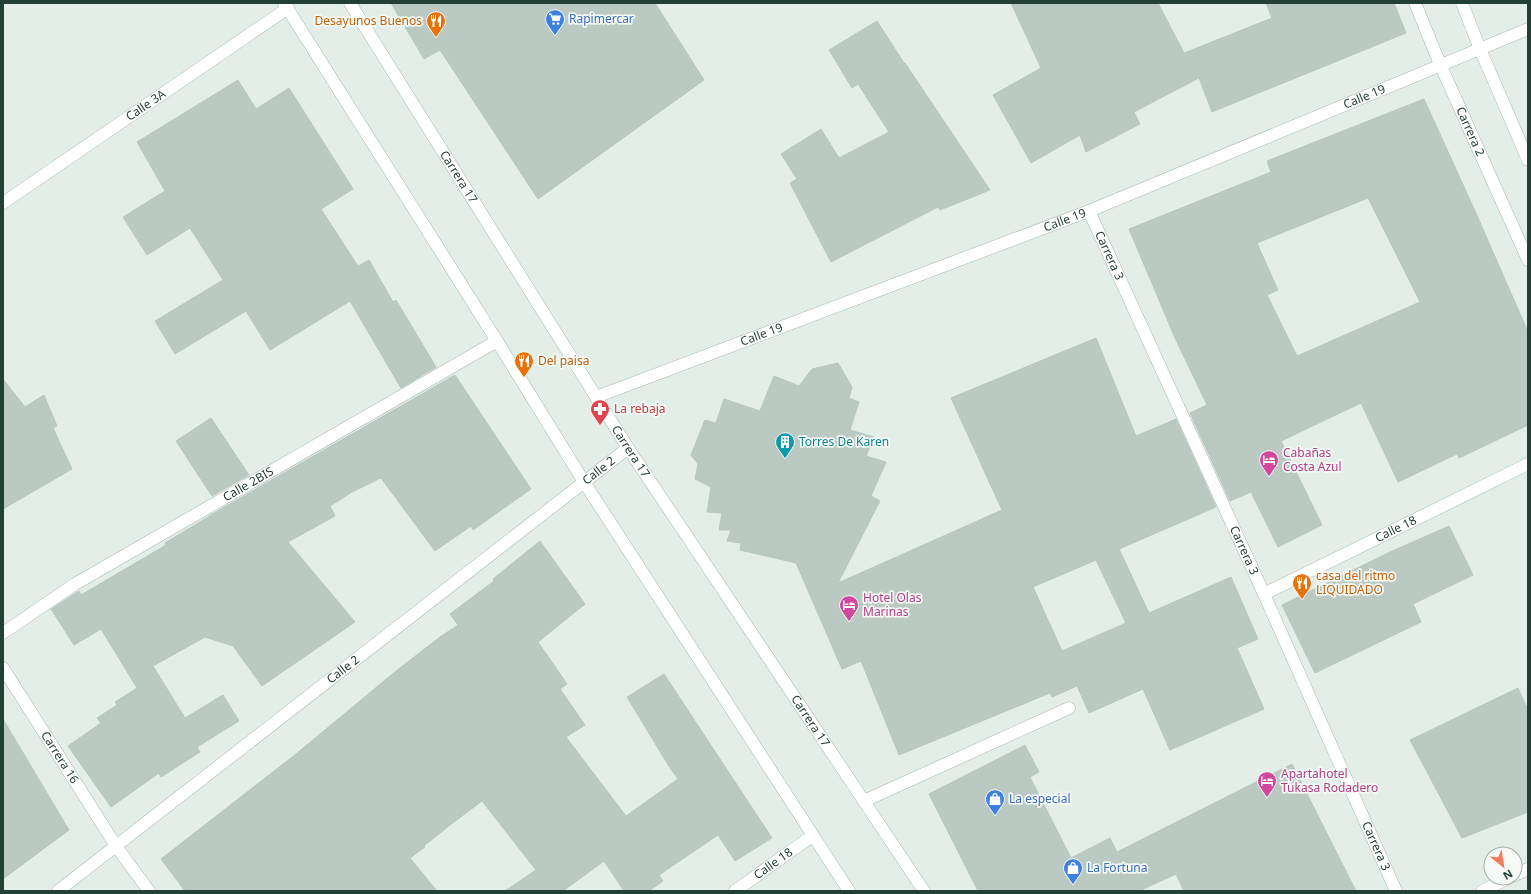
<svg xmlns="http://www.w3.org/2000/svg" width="1531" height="894" font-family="'Noto Sans',sans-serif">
<rect width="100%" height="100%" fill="#e4eee9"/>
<path fill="#bac9c2" stroke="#b7c7c0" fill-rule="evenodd" d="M391,3h264l49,77 -166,119 -98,-149 -16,9z
M1011,3h147l26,50 88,-35 -6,-15h128l12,30 -194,79 -13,-34 -65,34 6,12 -54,28 -6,-17 -49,28 -38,-68 48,-27z
M877,21l27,42h1l85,127 -50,20 -2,-3 -107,55 -41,-79 7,-4 -16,-25 40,-25 18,29 50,-26 -31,-48 -6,4 -23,-38z
M238,80l18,29 33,-21 64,101 -32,20 37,57 11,-6 24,42 3,-2 40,67 -35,21 -51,-87 -80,49 -24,-39 -71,43 -20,-33 68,-41 -33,-52 -43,27 -24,-38 42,-26 -28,-49z
M1424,99l51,112 53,121v93l-69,33 -2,-4 -59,28 -37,-79 -80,38 41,84 -44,22 -27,-55 -21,9 -40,-88 17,-8 -32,-67 -46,-109 142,-57 -4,-11zM1368,198l52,104 -123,54 -30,-61 11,-5 -21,-47z
M1096,338l40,98 40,-17 40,88 -97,42 30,64 82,-36 27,62 -21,9 27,61 -94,41 -27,-61 -54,24 -12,-27 -25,11 -2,-4 -151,62 -38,-94 -19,8 -46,-106 -56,-13 1,-7 -14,-2 4,-11h-12l3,-17 -15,-1 4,-25 -16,-8 3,-15 -7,-9 14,-35 11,3 8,-24 36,12 14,-35 25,10 13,-17 26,-6 14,24 -3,11 10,4 -9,28 24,7 -8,19 20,6 -15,34 9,5 -42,82 164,-73 -51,-112zM1096,560l30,63 -64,28 -29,-64z
M455,375l76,114 -58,41 -2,-4 -36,25 -54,-73 -29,14 -22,14 5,10 -47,26 67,80 -93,64 -29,-40 -28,-9 -52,29 32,52 38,-23 16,26 -42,26 3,5 -39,25 -2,-4 -48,34 -43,-61 33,-23 -4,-5 20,-13 -2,-3 22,-14 -36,-59 -27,16 -23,-36 28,-18 2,4 85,-50 -1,-2 56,-34z
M3,379l22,28 19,-12 13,31 -4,2 19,41 -69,40z
M211,418l38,57 -37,21 -36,-55z
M1449,526l24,49 -60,29 8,18 -106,51 -33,-68 106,-52z
M540,541l45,63 -47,38 29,42 -7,5 25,36 -19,12 60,79 52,-37 -8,-11 -43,-71 37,-23 108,164 -37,23 -17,-26 -59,40 4,6 -14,10h-25l-20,-30 -41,30h-58l31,-21 -54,-69 -32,24 -26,21 1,1 -15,11 27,33h-252l-24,-32 135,-105 100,-83 44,-34 18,-12 -8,-11 44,-33 -1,-2z
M1518,688l10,22v102l-66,26 -52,-98z
M3,719l66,111 -66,49z
M1025,745l14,27 -9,5 41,81 39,-20 7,14 175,-88 64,127h-172l-8,-17 -37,17h-161l-49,-97z"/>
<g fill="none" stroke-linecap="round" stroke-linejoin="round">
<g stroke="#a6b6b0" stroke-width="13">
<path id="service" d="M864,801l205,-93"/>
</g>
<g stroke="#a6b6b0" stroke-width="13">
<g id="minor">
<path id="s1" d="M3,203l285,-195"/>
<path id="s2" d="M1089,211l175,383 132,297"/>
<path id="s3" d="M596,397l493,-186 439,-182"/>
<path id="s4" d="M1264,594l264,-130"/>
<path id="s5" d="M3,633l72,-49 422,-243"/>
<path id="s6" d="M3,668l113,178 33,45"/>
<path d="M1515,875l13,-6"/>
<path id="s7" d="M58,891l570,-443"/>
<path id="s8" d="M735,891l77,-55"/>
<path d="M1482,891l27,-13"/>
</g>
</g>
<g stroke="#a6b6b0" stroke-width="13">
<g id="tertiary">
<path id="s9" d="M1415,3l25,61 88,196"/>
<path d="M1462,3l18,46 48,111"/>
</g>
</g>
<g stroke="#a3b9b0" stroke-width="13">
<g id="secondary">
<path d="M284,3l213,338 87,141 265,409"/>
<path id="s10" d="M350,3l278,445 296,443"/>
</g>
</g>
<use href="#service" stroke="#fff" stroke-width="12"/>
<use href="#minor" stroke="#fff" stroke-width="12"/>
<use href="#tertiary" stroke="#fff" stroke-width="12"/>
<use href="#secondary" stroke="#fff" stroke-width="12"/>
</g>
<defs>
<g id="supermarket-pin" transform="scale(1)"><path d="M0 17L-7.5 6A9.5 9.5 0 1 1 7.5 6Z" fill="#3f7fe0" stroke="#f5faf7"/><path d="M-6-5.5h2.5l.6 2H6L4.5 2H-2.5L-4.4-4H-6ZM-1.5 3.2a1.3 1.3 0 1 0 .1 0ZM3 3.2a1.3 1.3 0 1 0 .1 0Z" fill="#fff"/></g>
<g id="restaurant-pin" transform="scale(1)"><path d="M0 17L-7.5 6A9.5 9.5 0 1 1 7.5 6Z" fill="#e8710a" stroke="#f5faf7"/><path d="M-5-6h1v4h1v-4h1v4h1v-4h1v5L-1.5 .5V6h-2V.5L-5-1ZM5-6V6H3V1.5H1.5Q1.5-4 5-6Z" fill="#fff"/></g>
<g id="pharmacy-pin" transform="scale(1)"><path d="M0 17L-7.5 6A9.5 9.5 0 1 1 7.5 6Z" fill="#e0444e" stroke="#f5faf7"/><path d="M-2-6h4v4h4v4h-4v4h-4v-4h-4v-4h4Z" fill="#fff"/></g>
<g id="building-pin" transform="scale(1)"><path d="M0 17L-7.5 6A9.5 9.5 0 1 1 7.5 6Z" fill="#0f9aa8" stroke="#f5faf7"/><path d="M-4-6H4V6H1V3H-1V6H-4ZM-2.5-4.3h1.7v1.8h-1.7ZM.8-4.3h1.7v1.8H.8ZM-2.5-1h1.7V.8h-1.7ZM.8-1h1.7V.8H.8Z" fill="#fff"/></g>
<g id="hotel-pin" transform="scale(1)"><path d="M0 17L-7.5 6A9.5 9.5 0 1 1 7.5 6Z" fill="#d1479c" stroke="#f5faf7"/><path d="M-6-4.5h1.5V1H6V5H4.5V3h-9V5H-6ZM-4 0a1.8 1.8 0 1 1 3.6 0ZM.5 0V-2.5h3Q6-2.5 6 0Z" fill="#fff"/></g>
<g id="shop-pin" transform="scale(1)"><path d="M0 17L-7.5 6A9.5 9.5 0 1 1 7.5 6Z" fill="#3f7fe0" stroke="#f5faf7"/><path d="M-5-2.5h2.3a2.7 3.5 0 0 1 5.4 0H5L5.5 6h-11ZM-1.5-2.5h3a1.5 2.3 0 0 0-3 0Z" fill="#fff"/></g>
</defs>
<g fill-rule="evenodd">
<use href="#supermarket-pin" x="555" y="19"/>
<use href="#restaurant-pin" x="436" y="21"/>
<use href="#restaurant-pin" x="524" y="361"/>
<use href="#pharmacy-pin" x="600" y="409"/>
<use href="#building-pin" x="785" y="442"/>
<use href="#hotel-pin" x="1269" y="460"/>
<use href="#restaurant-pin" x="1302" y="583"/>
<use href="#hotel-pin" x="849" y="605"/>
<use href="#hotel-pin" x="1267" y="781"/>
<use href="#shop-pin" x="995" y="799"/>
<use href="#shop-pin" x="1073" y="868"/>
</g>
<g text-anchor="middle" stroke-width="3.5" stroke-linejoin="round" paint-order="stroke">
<g font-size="12" fill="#366cbe" stroke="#f5faf7" text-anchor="start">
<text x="569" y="23">Rapimercar</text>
<text x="1009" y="803">La especial</text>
<text x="1087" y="872">La Fortuna</text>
</g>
<g font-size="12" fill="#c56008" stroke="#f5faf7" text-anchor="start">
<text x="422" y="25" text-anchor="end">Desayunos Buenos</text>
<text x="538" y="365">Del paisa</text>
<text x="1316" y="580">casa del ritmo<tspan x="1316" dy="14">LIQUIDADO</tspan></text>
</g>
<g font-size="12" fill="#234037" stroke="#f5faf7">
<text dy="4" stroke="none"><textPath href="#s3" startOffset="825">Calle 19</textPath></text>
<text dy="4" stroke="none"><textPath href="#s1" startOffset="173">Calle 3A</textPath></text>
<text dy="4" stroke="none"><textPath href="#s9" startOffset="140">Carrera 2</textPath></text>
<text dy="4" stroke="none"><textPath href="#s10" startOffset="205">Carrera 17</textPath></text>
<text dy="4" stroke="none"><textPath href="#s3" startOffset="501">Calle 19</textPath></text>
<text dy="4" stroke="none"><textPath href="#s2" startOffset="49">Carrera 3</textPath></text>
<text dy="4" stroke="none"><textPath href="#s3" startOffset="177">Calle 19</textPath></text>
<text dy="4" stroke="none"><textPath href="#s10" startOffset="529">Carrera 17</textPath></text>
<text dy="4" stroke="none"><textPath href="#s7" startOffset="685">Calle 2</textPath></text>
<text dy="4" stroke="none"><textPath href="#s5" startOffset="287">Calle 2BIS</textPath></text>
<text dy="4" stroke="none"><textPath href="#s4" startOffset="147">Calle 18</textPath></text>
<text dy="4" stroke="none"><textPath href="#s2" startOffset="373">Carrera 3</textPath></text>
<text dy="4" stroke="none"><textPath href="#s7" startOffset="361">Calle 2</textPath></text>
<text dy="4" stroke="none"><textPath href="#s10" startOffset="853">Carrera 17</textPath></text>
<text dy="4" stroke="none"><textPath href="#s6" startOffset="106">Carrera 16</textPath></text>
<text dy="4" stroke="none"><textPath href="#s2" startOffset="697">Carrera 3</textPath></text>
<text dy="4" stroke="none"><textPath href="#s8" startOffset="47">Calle 18</textPath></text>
</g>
<g font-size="12" fill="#be3a42" stroke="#f5faf7" text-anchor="start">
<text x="614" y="413">La rebaja</text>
</g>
<g font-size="12" fill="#0d838f" stroke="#f5faf7" text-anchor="start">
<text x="799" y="446">Torres De Karen</text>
</g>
<g font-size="12" fill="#b23c85" stroke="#f5faf7" text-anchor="start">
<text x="1283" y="457">Cabañas<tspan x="1283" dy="14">Costa Azul</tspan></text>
<text x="863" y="602">Hotel Olas<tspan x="863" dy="14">Marinas</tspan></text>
<text x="1281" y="778">Apartahotel<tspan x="1281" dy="14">Tukasa Rodadero</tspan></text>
</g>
</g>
<rect width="1531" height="894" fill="none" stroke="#234037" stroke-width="8"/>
<g transform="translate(1503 866) rotate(150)"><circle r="19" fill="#f5faf7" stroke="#a1b0aa"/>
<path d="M0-3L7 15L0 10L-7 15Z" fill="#f17b5f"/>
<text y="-6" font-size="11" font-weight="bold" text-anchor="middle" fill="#234037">N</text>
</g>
</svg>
